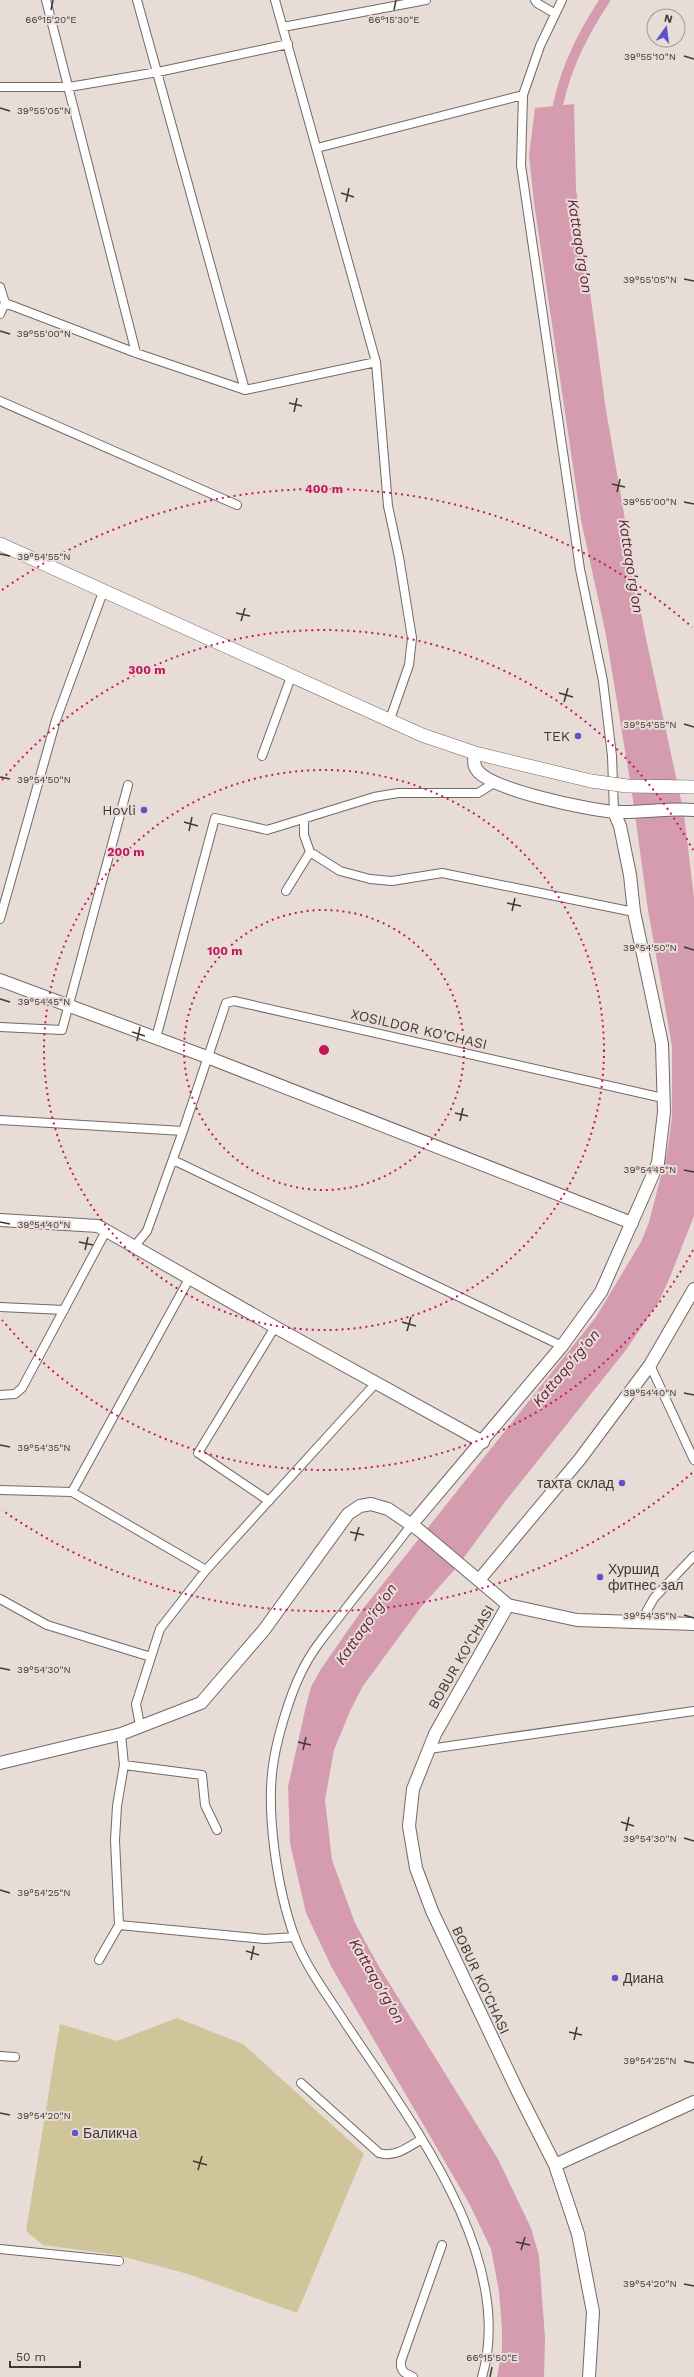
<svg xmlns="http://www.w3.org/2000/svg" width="694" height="2377" font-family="'Work Sans',sans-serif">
<rect width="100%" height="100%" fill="#e8dcd7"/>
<path fill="#d0c59a" d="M177,2018l66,26 121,110 -67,159 -109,-39 -71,-19 -74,-10 -17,-14 34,-207 57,17z"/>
<path fill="#d59caf" d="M574,104l2,85 30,221 38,219 40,185 10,84v318l-26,66 -10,21 -32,47 -122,153 -47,64 -36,40 -58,79 -12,23 -17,41 -9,50 7,60 23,63 23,42 120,194 33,69 8,28 6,82 -1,39h-47l5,-27v-20l-3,-39 -8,-42 -22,-46 -137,-235 -26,-55 -16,-70 -2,-56 18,-81 5,-19 10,-18 41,-59 234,-293 45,-75 8,-20 18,-69 5,-36v-71l-24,-136 -16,-117 -26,-158 -25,-115 -47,-317 -5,-48 6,-47z"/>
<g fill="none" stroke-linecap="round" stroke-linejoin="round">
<path stroke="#d59caf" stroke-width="10" d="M556,117c6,-43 25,-81 49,-117"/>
<g stroke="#736964" stroke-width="10">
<path id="street" d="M46,0l90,353
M137,0l108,390
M275,0l101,362 12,144 11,51 13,81 -3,27 -20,57
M535,0l2,3 17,10
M562,0l-22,46 -17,49 -2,70 59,404 23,112 9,75 2,56
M283,27l143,-27
M0,87h69l89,-15 130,-28
M317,148l206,-53
M0,287l5,16 -5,11
M5,303l131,50 109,37 131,-28
M0,401l237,104
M262,756l29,-79
M304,819v16l6,17 30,19 30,8 22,2 50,-8 192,39
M286,891l24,-39
M0,919l56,-199 47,-128
M0,1027l62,3 66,-245
M156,1038l59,-220 52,12 107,-33 24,-4h80l16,-10
M0,1120l183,11
M173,1160l389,186
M134,1247l13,-16 36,-100 43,-128 8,-2 429,97
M0,1307l64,3
M650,1365l44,95
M0,1395l15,-1 7,-6 84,-157
M0,1490l72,2 134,78
M72,1492l117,-213
M269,1501l-71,-48 77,-126
M412,1524c-21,28 -43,55 -65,83 -16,21 -35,42 -46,66 -11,22 -23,62 -27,86 -9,50 3,131 21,179 12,31 33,58 51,86 63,95 171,233 136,353
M0,1599l47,26 104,32
M640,1623l14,-25 40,-42
M140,1726l-4,-22 24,-75 46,-59 169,-186
M429,1749l265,-38
M124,1765l78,10 3,30 12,25
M119,1925l146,14 30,-2
M99,1960l20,-35 -4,-85 2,-34 7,-41 -3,-31
M0,2056l15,1
M301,2083l78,70c16,5 29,-6 43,-14
M0,2249l119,12
M413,2377c-9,-4 -13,-6 -12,-16l41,-116"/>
</g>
<g stroke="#736964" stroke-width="14">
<path id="secondary" d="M475,753c-1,6 -2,12 2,17 14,20 112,40 138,42 26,1 53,-4 79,-2
M0,980l207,77 425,166
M0,1220l98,6 177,101 208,115
M412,1524l150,-178 39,-54 57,-129 6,-51 -2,-68 -28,-132 -4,-37 -10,-49 -6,-14
M479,1580l101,-121 70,-94 44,-76
M508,1605l-73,129 -22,55 -4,37 7,42 16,43 86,181 37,73 23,69 15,78 -4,65
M0,1763l121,-29 80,-31 63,-73 84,-116 12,-8 11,-2 17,5 31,21 89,75 69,15 117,4
M555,2165l139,-63"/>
</g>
<g stroke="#736964" stroke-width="14">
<path id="primary" d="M0,544l422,191 53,18 116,28"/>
</g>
<use href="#street" stroke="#fff" stroke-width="8"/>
<use href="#secondary" stroke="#fff" stroke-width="12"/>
<use href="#primary" stroke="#fff" stroke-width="13"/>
<g stroke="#736964" stroke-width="14" stroke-linecap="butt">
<path id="primary-bridge" d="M591,781l36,5 67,1"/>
</g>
<use href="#primary-bridge" stroke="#fff" stroke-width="13"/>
</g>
<path fill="none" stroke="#3e3937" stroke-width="1.5" d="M51,10l2,-10M394,10l2,-10M684,56l10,3M0,108l10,3M341,193l13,4M346,202l3,-14M684,279l10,2M0,331l10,3M289,403l13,3M294,412l3,-14M612,484l13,3M617,492l3,-13M684,502l10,2M0,554l10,2M236,613l14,3M241,621l4,-13M559,693l14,4M564,702l4,-14M684,724l10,3M0,777l10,2M184,822l14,4M189,831l3,-14M507,903l14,3M512,911l3,-13M684,947l10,3M0,999l10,3M132,1032l13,4M137,1041l3,-14M455,1113l13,3M460,1121l3,-13M684,1170l10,2M0,1222l10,2M79,1242l14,3M85,1250l3,-13M402,1322l14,4M407,1331l4,-14M684,1393l10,2M0,1445l10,2M350,1532l14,3M355,1541l4,-14M684,1615l10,3M0,1668l10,2M298,1742l13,3M303,1750l3,-13M621,1822l13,4M626,1831l3,-14M684,1838l10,3M0,1890l10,3M246,1951l13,4M251,1960l3,-14M569,2032l13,3M574,2040l3,-13M684,2061l10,2M0,2113l10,2M193,2161l14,4M198,2170l4,-14M516,2242l14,3M521,2250l4,-13M684,2284l10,2M490,2377l2,-10"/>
<g fill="none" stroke="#c2185b" stroke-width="2" stroke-dasharray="2 4">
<circle cx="324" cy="1050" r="140"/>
<circle cx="324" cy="1050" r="280"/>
<path d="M693 1250A420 420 0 0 1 2 1320M2 780A420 420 0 0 1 693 850"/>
<path d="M692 1473A561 561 0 0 1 2 1510M2 590A561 561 0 0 1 692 627"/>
</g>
<g fill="#6151ca" stroke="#e8dcd7" stroke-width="1.5">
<circle cx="578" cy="736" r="4"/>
<circle cx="144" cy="810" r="4"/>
<circle cx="622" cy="1483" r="4"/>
<circle cx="600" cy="1577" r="4"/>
<circle cx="615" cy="1978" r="4"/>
<circle cx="75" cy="2133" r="4"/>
</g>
<g text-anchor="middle" stroke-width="4" stroke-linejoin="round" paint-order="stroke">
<g font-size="14" fill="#3e3937" stroke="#e8dcd7" text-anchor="end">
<text x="570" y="741">TEK</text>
<text x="136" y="815">Hovli</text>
<text x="614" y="1488">тахта склад</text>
<text x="608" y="1574" text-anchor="start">Хуршид<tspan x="608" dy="16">фитнес зал</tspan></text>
<text x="623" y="1983" text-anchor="start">Диана</text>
<text x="83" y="2138" text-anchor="start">Баликча</text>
</g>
<g font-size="14" fill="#3e3937" stroke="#e8dcd7">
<text transform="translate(419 1029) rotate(13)" y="5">XOSILDOR KO’CHASI</text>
<text transform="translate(461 1657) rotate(-60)" y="5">BOBUR KO'CHASI</text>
<text transform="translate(481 1980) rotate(65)" y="5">BOBUR KO'CHASI</text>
</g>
<g font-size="15" font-style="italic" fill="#64203d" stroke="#e8dcd7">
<text transform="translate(580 246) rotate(81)" y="5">Kattaqo'rg'on</text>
<text transform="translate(631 566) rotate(81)" y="5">Kattaqo'rg'on</text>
<text transform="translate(566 1368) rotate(-50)" y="5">Kattaqo'rg'on</text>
<text transform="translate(366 1624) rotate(-55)" y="5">Kattaqo'rg'on</text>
<text transform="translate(377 1981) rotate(60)" y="5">Kattaqo'rg'on</text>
</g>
</g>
<g font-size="10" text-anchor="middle" fill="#3e3937" stroke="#e8dcd7" stroke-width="4" stroke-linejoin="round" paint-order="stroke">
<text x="51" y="23">66°15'20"E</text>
<text x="394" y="23">66°15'30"E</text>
<text x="650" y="60">39°55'10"N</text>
<text x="44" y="114">39°55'05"N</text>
<text x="650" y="283">39°55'05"N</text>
<text x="44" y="337">39°55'00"N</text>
<text x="650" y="505">39°55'00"N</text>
<text x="44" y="560">39°54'55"N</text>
<text x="650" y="728">39°54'55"N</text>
<text x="44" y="783">39°54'50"N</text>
<text x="650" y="951">39°54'50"N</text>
<text x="44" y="1005">39°54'45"N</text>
<text x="650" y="1173">39°54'45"N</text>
<text x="44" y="1228">39°54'40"N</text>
<text x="650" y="1396">39°54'40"N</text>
<text x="44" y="1451">39°54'35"N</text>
<text x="650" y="1619">39°54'35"N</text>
<text x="44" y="1673">39°54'30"N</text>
<text x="650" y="1842">39°54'30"N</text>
<text x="44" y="1896">39°54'25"N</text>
<text x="650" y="2064">39°54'25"N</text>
<text x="44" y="2119">39°54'20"N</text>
<text x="650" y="2287">39°54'20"N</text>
<text x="492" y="2361">66°15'50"E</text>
</g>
<circle cx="324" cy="1050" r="6" fill="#c2185b" stroke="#e8dcd7" stroke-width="2"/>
<g font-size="12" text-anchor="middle" font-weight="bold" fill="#c2185b" stroke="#e8dcd7" stroke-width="4" stroke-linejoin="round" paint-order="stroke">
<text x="324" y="493">400 m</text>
<text x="147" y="674">300 m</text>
<text x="126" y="856">200 m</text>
<text x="225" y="955">100 m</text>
</g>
<g transform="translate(666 28) rotate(14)"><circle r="19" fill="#e8dcd7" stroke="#a49b97"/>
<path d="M0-3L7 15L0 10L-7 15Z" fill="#6151ca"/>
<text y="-6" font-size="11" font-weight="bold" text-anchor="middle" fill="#3e3937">N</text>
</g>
<path d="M10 2361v6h70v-6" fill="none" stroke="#3e3937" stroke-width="2"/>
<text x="16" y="2361" font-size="12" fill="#3e3937" stroke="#e8dcd7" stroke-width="3" paint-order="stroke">50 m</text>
</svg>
